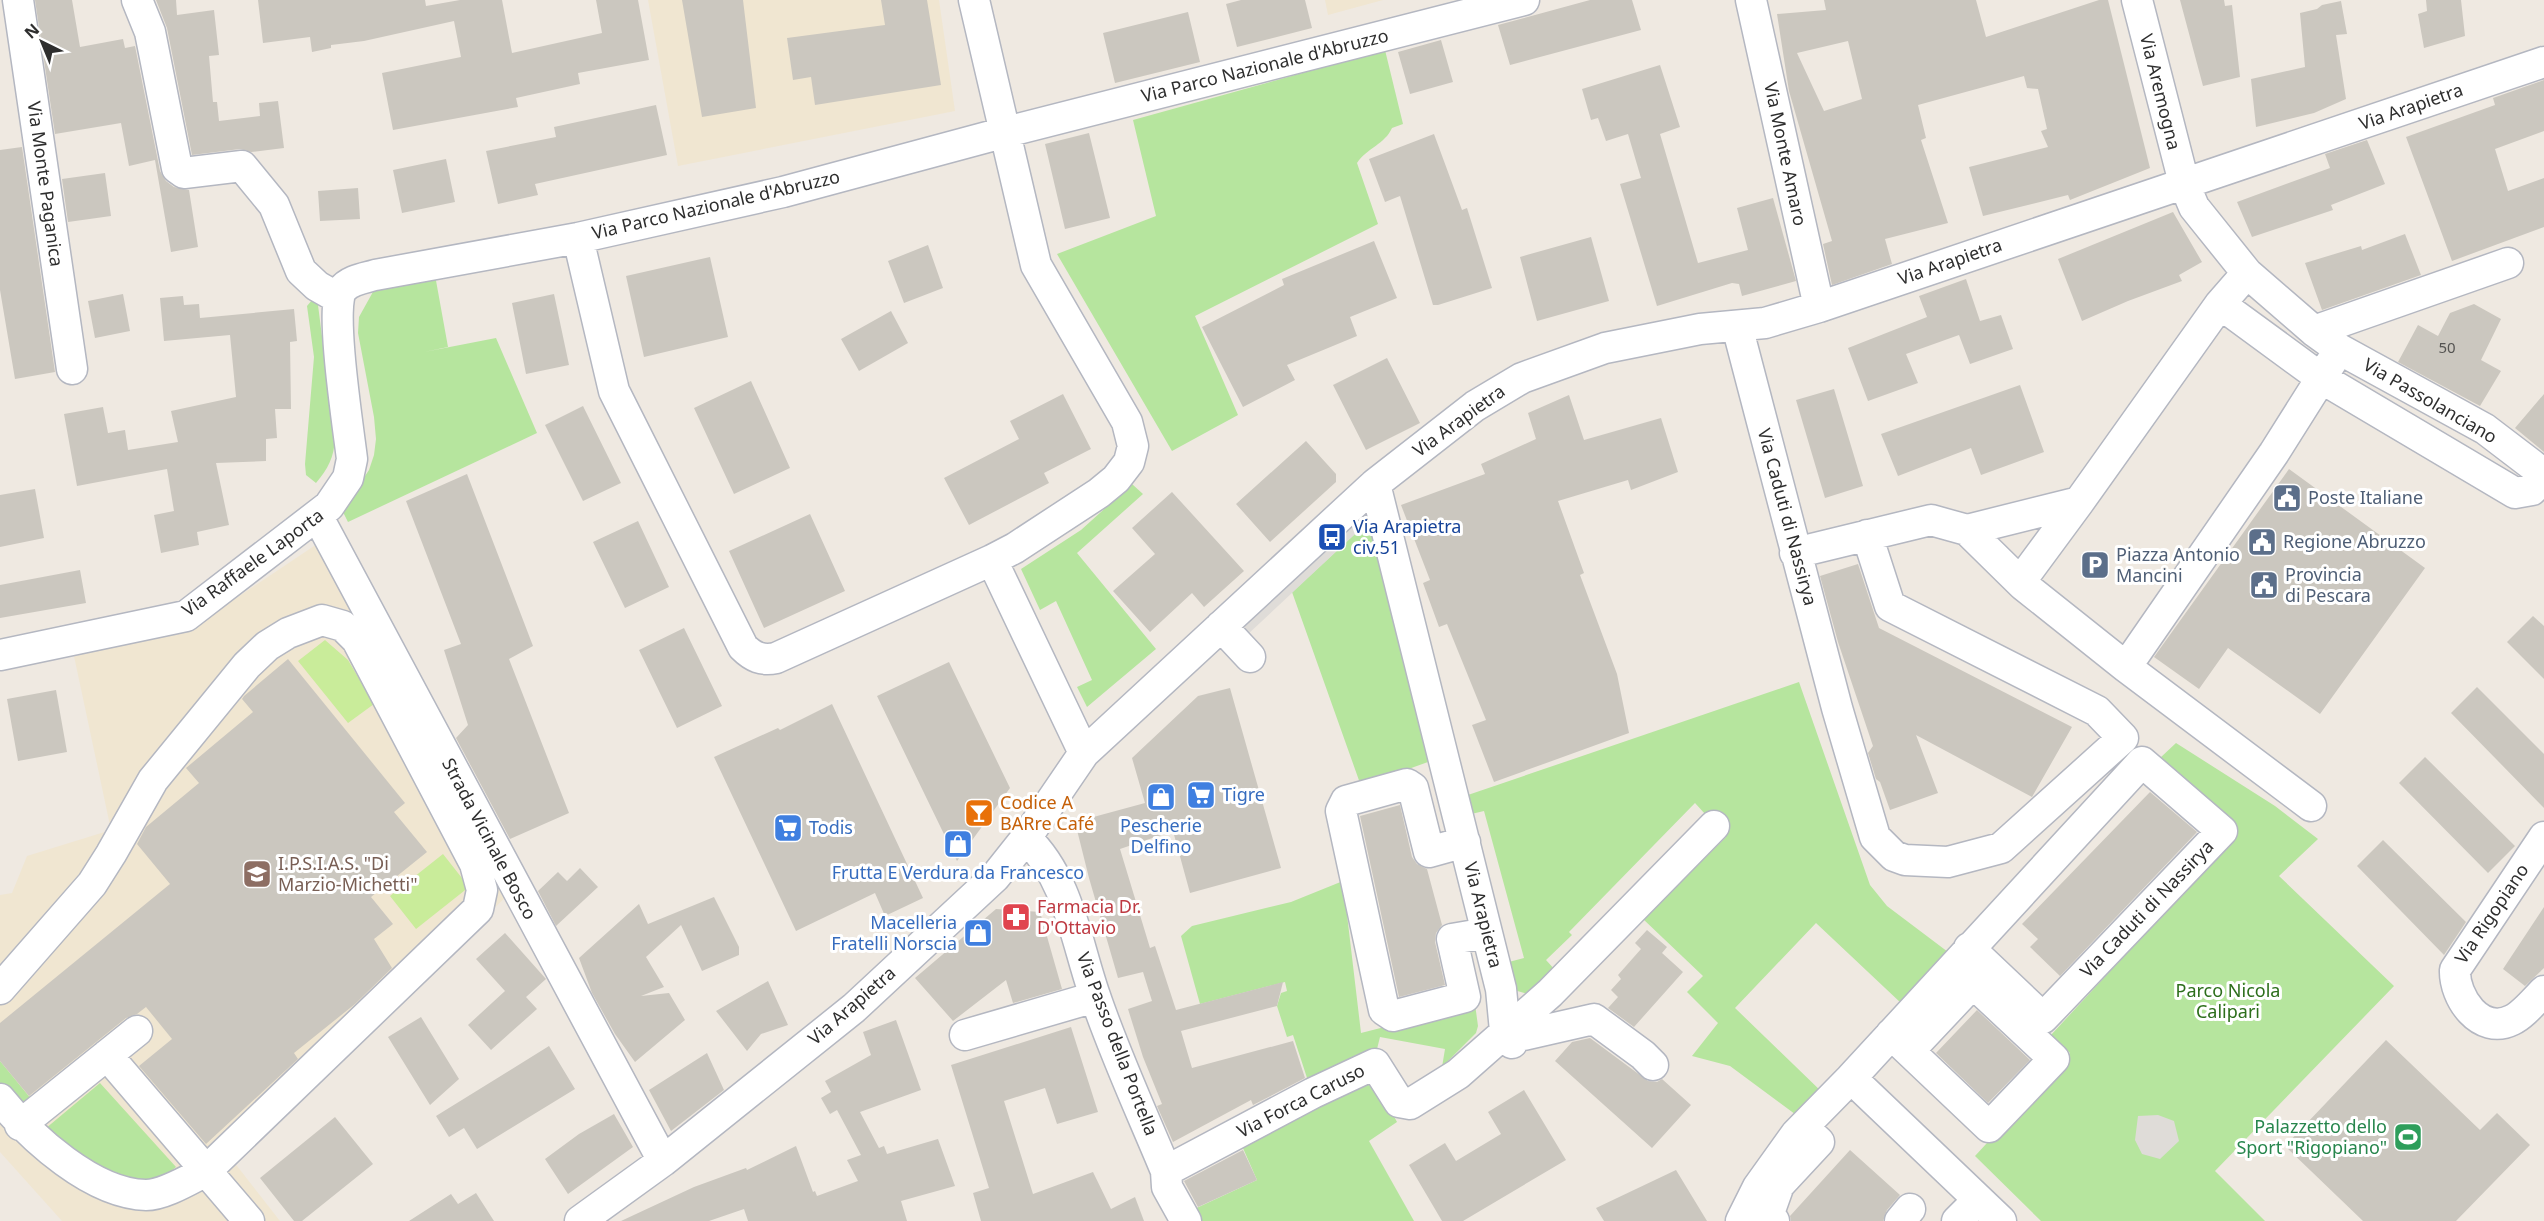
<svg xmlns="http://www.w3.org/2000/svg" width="2544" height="1221" font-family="'Noto Sans',sans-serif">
<rect width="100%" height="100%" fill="#efe9e1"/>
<path fill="#f0e6d1" d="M648,0h291l16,111 -277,55z
M1325,0h58l-55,15z
M317,544l190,352 -277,261 50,64h-218l-62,-69v-257l12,-2 15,-37 84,-26 -37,-174 116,-27z"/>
<path fill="#b6e59e" d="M1385,50l18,74 -11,4c-7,16 -25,20 -35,35l21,61 -183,92 43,99 -66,36 -115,-197 99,-38 -23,-96z
M435,275l13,72 -24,5 72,-14 41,95 -189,89 -6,-12 27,-40 5,-15 2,-16 -2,-22 -16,-84 1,-16 15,-27z
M312,300l6,5 17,134c-1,18 -7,30 -19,44l-10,-8 -1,-11 9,-107 -7,-51z
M1132,484l11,10 -66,59 79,96 -69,58 -10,-20 15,-7 -36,-79 -16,9 -19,-41 60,-39z
M1369,521l59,241 -67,24 -69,-194z
M1799,682l71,203 17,21 61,46 -46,52 -86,-81 -81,85 90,87 -22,25 -73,-54 -38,-10 26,-33 -31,-31 16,-16 -60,-57 83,-82 -31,-34 -126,129 3,3 -26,25 10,11 -28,23 -14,-4 -9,-27 19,-5 -40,-147 -17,4 -5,-18z
M2176,743l99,63 43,33 -39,37 115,110 -179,185 50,50h-224l-66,-65 95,-103 -19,-18 187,-202 -78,-75z
M1343,881l18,152 114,-29 3,22 -2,7 -34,34 3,-18 -65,-12 -4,16 -66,34 -17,-52 -6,2 -10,-31 4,-13 6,-2 -2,-9 -85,22 -19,-68 11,-10 99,-24z
M0,1061l32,39 -5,10 -27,-18z
M1371,1073l26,49 -28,19 45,80h-218l-6,-10 67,-31 -18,-41z
M100,1083l76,84c-8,7 -16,14 -28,15 -28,4 -82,-33 -109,-48z"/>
<path fill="#c9ec9a" d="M325,640l23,20 26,44 -26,19 -50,-62z
M443,854l26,33 -53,42 -26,-33z"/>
<path fill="#dfdcd8" d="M1364,501l5,20 -122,114 -13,-14z
M2158,1115l16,6 5,20 -19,18 -18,-5 -7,-14 3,-24z"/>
<path fill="#cbc7bf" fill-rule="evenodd" d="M35,0h37l8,47 43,-8 2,9 10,-2 25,125 6,10 8,6 15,3 9,57 -27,5 -16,-92 -26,6 -8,-43 -66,11z
M156,0h20l1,15 37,-5 5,45 -10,1 4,46h4l2,19 41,-5 -1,-13 19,-2 6,47 -33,4 -11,-3 -48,6 -25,-127z
M258,0h167l1,6 34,-6h42l10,53 90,-20 -6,-33h42l11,60 -71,13 2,11 -64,14 2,9 -125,23 -11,-57 79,-16 -7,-36 -90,20 -33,4v3l-19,4 -2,-15 -47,6z
M682,0h61l13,108 -54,9z
M881,0h46l14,85 -126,20 -4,-28 -18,3 -6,-42 98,-13z
M1241,0h64l7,28 -75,19 -11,-43z
M1590,0h42l9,30 -131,35 -12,-40z
M1824,0h152l10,37 113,-37h9l42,168 -80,32 -2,-5 -85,21 -14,-49 79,-20 -7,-16 6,-2 -9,-40 -11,-1 -3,-12 -106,29 8,33 -5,2 27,83 -63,16 7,25 -60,21 -9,-41 9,-3 -43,-150 -12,-77 49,-4zM1848,41l14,58 -38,12 -27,-58z
M2180,0h44l1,6 7,-1 8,72 -37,9z
M2426,0h35l4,36 -41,12 -6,-34 9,-3z
M2341,1l6,33 -11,1 10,64 -32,14 -58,14 -5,-48 54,-12 -5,-54 17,-4 5,-4z
M1188,12l12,50 -85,21 -12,-50z
M1441,40l12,42 -43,12 -12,-42z
M1660,65l20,62 -20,7 38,129 50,-13 -11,-42 36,-10 23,83 -54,15 -3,-12 -7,-1 -75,23 -37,-122 21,-6 -13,-44 -22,7 -8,-23 -7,2 -9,-31z
M2544,80v51l-49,18 13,42 36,-13v49l-92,34 -46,-124 89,-32 -2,-7z
M656,105l11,50 -132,29 3,11 -40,9 -12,-53 70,-14 -2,-10z
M1089,133l21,85 -45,11 -20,-85z
M1434,134l28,76 5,-2 25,80 -54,17h-5l-33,-109 -15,6 -16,-43z
M2367,140l18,44 -54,21 2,5 -81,27 -15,-35 93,-34 -5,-14z
M22,147l33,225 -40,7 -15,-89v-140z
M446,159l9,43 -53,11 -9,-43z
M105,173l6,43 -43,6 -6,-43z
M358,188l2,31 -40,2 -2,-30z
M2173,212l29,50 -23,13 3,6 -54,20 -46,20 -24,-62z
M2405,234l16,41 -99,35 -17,-47 56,-17 1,4z
M1591,237l18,64 -72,20 -17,-64z
M1374,241l23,57 -47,19 7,19 -70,29 8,15 -52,27 -41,-80 82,-42 -2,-6z
M928,245l15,43 -39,15 -16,-42z
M710,257l18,80 -84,20 -18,-81z
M1966,279l14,42 21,-6 12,34 -43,15 -11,-29 -53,19 12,29 -50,18 -20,-53 79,-31 -8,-21z
M123,294l7,37 -35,7 -7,-37z
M554,294l15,71 -43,9 -14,-71z
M183,296l1,9 15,-1 1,14 94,-9 3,32 -7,1 1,67h-16l2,29 -11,1v22l-50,2 13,62 -32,7 2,13 -38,8 -7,-38 20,-4 -7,-42 -90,17 -13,-72 39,-7 5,26 17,-3 3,20 50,-8 -7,-31 65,-14 -6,-62 -66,6 -4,-43z
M2474,304l27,15 -20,41 20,11 -21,35 -82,-44 20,-37 20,11 12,-23z
M891,311l17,32 -49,28 -18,-32z
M1387,358l33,65 -54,27 -33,-65z
M751,381l39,87 -56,26 -40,-86z
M2020,385l24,67 -63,23 -10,-27 -73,28 -17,-42z
M1834,389l29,97 -38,12 -29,-98z
M1063,394l28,55 -47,24 5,10 -80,42 -25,-47 75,-39 -9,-18z
M2544,394v58l-29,-24z
M1569,395l15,45 77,-22 17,54 -47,18 -3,-10 -70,21 26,72 -4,2 37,99 12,59 -135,49 -22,-57 14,-5 -39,-96 -8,3 -16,-44 7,-3 -29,-75 84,-31 -4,-10 55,-25 -8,-26z
M583,406l38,77 -38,18 -38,-76z
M1306,441l30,33v8l-66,60 -34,-38z
M2289,469l136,99 -105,146 -92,-66 -29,41 -45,-32z
M467,474l66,172 -24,13 60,154 -59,26 -54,-101 12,-13 -24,-75 17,-6 -55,-143z
M35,489l9,49 -44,9v-52z
M1172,492l72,79 -40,36 -12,-14 -42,39 -37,-41 42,-37 -23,-26z
M810,514l35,77 -81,37 -35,-77z
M638,521l31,66 -44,21 -32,-66z
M1858,564l21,64 193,99 -40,70 -116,-62 22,58 -48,17 -10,-28 -4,-3 -8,-26 5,-7 -35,-104 -18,-66z
M80,570l6,33 -86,15v-33z
M2533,616l11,10v53l-37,-37z
M684,628l38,78 -45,22 -38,-78z
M288,659l117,144 -11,9 33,40 -56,45 22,27 -19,15 18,29 -37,36 -61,49 4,6 -92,85 -67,-78 33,-27 -26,-32 -9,7 -11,4 -97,78 -29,-35v-38l170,-139 -33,-40 9,-17 53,-44 -13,-15 67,-56 -11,-13 2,-3z
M949,662l61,126 -53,73 -80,-165z
M2477,687l67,67v54l-93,-95z
M1230,688l51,180 -91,25 -17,-62 -53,18 30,99 5,-2 21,64 107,-28 -6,24 -96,25 11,37 101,-27 12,37 -52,27 -2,-5 -78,42 -16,-36 5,-2 -19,-47 -15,-48 24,-8 -9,-29 -25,6 -29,-100 -14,-56 70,-19 -13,-45 66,-62z
M56,690l11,62 -49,9 -11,-62z
M832,704l91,194 -38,18 -10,-23 -79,38 -82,-174 64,-29 2,2z
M2425,757l90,89 -27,27 -89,-90z
M2150,792l47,40 -137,144 -30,-29 8,-8 -16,-15z
M1400,805l12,52 5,7 10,5 15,56 -6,8 -1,9 10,43 -46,12 -39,-181z
M2383,840l83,82 -22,33 -87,-89z
M580,868l18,19 -42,39 -18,-35 20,-19 9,9z
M714,897l25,50v8l-37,16 -21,-46 -35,32 18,30 -23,9 28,-3 16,27 -50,42 -20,-28 -23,-41 -13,-35 60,-54 9,20z
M2544,907v61l-19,18 -22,-17z
M996,909l44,3 22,77 -49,14 -7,-23 -53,41 -38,-43z
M1647,930l20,17 -5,6 21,19 -49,55 -26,-19 10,-11 -7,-7 10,-11 -3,-4 23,-26 -6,-6z
M505,933l41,46 -20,18 11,12 -46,41 -23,-25 37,-34 -29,-32z
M768,981l20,44 -27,9 -14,17 -31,-40z
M1977,1010l53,50 -42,43 -52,-50z
M421,1017l38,62 -29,26 -42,-68z
M896,1020l25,70 -61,22 19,36 5,-2 3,8 51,-15 17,47 -54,15 6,20h-159l-4,-12 -35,12h-88l73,-34 52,-19 1,2 49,-24 17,46 2,-1 2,5 41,-15 -11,-21 14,-5 -24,-45 -7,4 -9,-16 10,-6 -6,-11 46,-26 -8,-23z
M1071,1027l27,85 -41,12 -12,-36 -41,13 29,93 60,-22 18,37 24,-12 9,24h-163l-8,-28 16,-5 -38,-123z
M1590,1038l58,43 9,1 5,-3 29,26 -39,43 -97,-87 17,-19z
M2386,1040l94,90 17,-17 33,32 -74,76h-93l-78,-75z
M549,1046l26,43 -98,60 -13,-21 -15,9 -13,-21z
M707,1053l17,37 -53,41 -22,-41z
M1524,1090l42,70 -103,61h-21l-33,-56 36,-22 11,18 45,-27 -13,-22z
M614,1114l19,33 -65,47 -23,-35 34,-25z
M335,1117l38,47 -71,57h-8l-34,-43z
M1243,1150l14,30 -59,27 -14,-26z
M1850,1150l50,45 -13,15 -4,11h-92l-1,-5z
M1676,1170l31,51h-103l-8,-13z
M476,1193l18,28h-85l42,-27 7,10z"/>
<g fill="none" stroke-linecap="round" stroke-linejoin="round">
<g stroke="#b4b7c1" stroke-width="33">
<path id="minor" d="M18,0l54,369
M137,0l13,32 27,136 7,5 58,-7 32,39 27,66 16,15 21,12
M1751,0l68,307
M2137,0l47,183 10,24 53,66 67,58 25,18 146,80 59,45
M578,238l36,153 129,256c10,10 19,14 33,11l216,-98 23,-12 84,-55 17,-14 13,-17 4,-16 -6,-24 -91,-157 -62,-265
M2220,304l101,74 194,115 17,-3 12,-15
M1737,326l100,382 38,129 19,19 11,4 43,2 53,-14 122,-110 -26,-27 -207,-105 -23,-71
M2314,331l194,-68
M1375,484l126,505 4,42 7,12
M318,517l345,644
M1967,530l112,-28 141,-198 27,-31
M1795,553l136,-33 36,10 56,55 103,82 185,139
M992,560l92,193
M2020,582l59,-80
M1221,626l29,31
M0,655l186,-39 143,-110 19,-28 4,-19c-3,-26 -23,-154 -10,-169 7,-10 23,-12 33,-15l203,-37 205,-46 223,-60 518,-132
M2126,667l148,-214 58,-92
M2544,837l-89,133c-1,27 25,66 57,50 11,-5 23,-20 32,-29
M1026,838c43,41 50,104 69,158 20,59 47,117 71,175l1,16 19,34
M1465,842l-36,10 -16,-64 -6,-4 -61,17 -5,10 43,199 9,6 72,-19 -13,-58 35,-6
M0,989l92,-105 19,-30 42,-74 94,-115 20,-19 21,-13 34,-13 21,6 14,14 118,224 7,26 -4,19 -272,262c-16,8 -42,24 -60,24 -53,-1 -115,-57 -146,-96
M1505,1031l19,4 70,-16 49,36 10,10
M1891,1034l98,93 65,-68 -81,-76 -64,68
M965,1035l130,-38
M107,1055l142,166
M1851,1078l150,143
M20,1125l117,-94
M1166,1171l147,-78 62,-29 24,38 11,2 48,-30 92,-81 164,-167
M580,1221l83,-60 191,-153 141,-131 31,-39 58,-85 291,-269 100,-78 47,-28 83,-30 95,-19 65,-6 54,-16 725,-245
M1741,1221l17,-34 38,-53 55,-56 291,-316 80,69 -179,187 -74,-70
M1774,1221l-6,-5 11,-31 40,-43 -16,-15
M1900,1221l10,-12
M1957,1221l21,-21"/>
</g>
<use href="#minor" stroke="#fff" stroke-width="30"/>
</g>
<defs>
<g id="civic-square" transform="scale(1.5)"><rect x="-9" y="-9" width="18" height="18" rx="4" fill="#5c6f8a" stroke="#fff"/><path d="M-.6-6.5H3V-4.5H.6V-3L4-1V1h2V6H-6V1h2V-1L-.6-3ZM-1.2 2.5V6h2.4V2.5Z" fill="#fff"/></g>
<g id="bus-square" transform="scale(1.5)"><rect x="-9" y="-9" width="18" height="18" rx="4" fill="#1a4fb4" stroke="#fff"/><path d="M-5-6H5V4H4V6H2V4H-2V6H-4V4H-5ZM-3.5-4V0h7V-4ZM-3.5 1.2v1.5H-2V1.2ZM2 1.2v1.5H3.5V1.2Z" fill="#fff"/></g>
<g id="parking-square" transform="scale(1.5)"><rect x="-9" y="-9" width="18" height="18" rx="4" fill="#5c6f8a" stroke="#fff"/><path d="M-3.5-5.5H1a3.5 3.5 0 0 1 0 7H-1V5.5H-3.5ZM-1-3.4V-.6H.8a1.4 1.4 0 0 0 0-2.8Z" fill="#fff"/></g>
<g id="supermarket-square" transform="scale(1.5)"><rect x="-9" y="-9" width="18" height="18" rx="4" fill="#3f7fe0" stroke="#fff"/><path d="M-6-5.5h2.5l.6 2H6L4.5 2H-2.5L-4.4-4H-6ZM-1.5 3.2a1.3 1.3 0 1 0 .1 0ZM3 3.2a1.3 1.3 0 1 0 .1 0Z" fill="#fff"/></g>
<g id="shop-square" transform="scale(1.5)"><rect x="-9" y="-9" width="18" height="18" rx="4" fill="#3f7fe0" stroke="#fff"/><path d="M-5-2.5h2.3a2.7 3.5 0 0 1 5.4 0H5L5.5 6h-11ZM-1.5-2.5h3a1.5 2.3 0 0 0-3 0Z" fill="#fff"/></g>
<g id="bar-square" transform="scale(1.5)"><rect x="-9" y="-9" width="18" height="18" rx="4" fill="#e8710a" stroke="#fff"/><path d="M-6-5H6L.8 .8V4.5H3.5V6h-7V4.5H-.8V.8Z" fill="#fff"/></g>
<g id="school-square" transform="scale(1.5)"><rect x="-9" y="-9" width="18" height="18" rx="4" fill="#8d6e63" stroke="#fff"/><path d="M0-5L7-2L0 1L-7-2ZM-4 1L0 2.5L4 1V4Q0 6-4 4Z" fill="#fff"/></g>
<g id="pharmacy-square" transform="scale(1.5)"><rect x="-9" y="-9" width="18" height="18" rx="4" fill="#e0444e" stroke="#fff"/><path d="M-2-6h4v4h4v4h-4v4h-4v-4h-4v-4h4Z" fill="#fff"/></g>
<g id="stadium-square" transform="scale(1.5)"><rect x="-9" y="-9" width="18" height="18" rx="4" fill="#2e9e5b" stroke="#fff"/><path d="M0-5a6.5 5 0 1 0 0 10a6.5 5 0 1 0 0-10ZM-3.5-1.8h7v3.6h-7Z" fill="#fff"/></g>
</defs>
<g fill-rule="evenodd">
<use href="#civic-square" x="2287" y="498"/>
<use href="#bus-square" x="1332" y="537"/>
<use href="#civic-square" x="2262" y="542"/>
<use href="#parking-square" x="2095" y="565"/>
<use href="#civic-square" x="2264" y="585"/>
<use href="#supermarket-square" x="1201" y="795"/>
<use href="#shop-square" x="1161" y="797"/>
<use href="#bar-square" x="979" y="813"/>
<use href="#supermarket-square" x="788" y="828"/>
<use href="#shop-square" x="958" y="844"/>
<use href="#school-square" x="257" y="874"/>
<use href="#pharmacy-square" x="1016" y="917"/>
<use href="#shop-square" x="978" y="933"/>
<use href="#stadium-square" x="2408" y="1137"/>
</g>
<g text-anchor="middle" stroke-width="6" stroke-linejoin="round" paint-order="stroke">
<g font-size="15" fill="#555452">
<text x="2447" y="353">50</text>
</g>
<g font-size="18" fill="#2e2e2e" stroke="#fff">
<text transform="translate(1265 66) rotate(-14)" y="6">Via Parco Nazionale d'Abruzzo</text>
<text transform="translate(2160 92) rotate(76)" y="6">Via Aremogna</text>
<text transform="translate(2411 107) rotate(-19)" y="6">Via Arapietra</text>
<text transform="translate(1785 154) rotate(78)" y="6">Via Monte Amaro</text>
<text transform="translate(45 184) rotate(82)" y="6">Via Monte Paganica</text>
<text transform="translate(716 205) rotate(-13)" y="6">Via Parco Nazionale d'Abruzzo</text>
<text transform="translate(1950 262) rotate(-19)" y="6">Via Arapietra</text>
<text transform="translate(2430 401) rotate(30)" y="6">Via Passolanciano</text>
<text transform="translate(1459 421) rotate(-36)" y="6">Via Arapietra</text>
<text transform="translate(1787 517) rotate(75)" y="6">Via Caduti di Nassirya</text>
<text transform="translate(253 563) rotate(-36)" y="6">Via Raffaele Laporta</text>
<text transform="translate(489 839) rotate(62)" y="6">Strada Vicinale Bosco</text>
<text transform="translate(2147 909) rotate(-46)" y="6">Via Caduti di Nassirya</text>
<text transform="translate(2492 914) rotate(-56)" y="6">Via Rigopiano</text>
<text transform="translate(1483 915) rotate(76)" y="6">Via Arapietra</text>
<text transform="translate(852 1006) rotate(-41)" y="6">Via Arapietra</text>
<text transform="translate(1117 1044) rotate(69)" y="6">Via Passo della Portella</text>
<text transform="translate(1301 1101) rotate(-27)" y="6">Via Forca Caruso</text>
</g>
<g font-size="18" fill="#4e5e75" stroke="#fff" text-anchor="start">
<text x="2308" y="504">Poste Italiane</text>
<text x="2283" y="548">Regione Abruzzo</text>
<text x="2116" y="561">Piazza Antonio<tspan x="2116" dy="21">Mancini</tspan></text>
<text x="2285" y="581">Provincia<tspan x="2285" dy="21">di Pescara</tspan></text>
</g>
<g font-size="18" fill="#164399" stroke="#fff" text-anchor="start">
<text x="1353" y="533">Via Arapietra<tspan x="1353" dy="21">civ.51</tspan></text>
</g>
<g font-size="18" fill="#366cbe" stroke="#fff" text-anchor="start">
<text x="1222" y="801">Tigre</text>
<text x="1161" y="832" text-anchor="middle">Pescherie<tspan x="1161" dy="21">Delfino</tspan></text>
<text x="809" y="834">Todis</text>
<text x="958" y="879" text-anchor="middle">Frutta E Verdura da Francesco</text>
<text x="957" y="929" text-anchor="end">Macelleria<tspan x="957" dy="21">Fratelli Norscia</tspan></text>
</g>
<g font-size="18" fill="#c56008" stroke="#fff" text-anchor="start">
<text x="1000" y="809">Codice A<tspan x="1000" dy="21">BARre Café</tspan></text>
</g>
<g font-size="18" fill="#785e54" stroke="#fff" text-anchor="start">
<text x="278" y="870">I.P.S.I.A.S. "Di<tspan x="278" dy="21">Marzio-Michetti"</tspan></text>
</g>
<g font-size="18" fill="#be3a42" stroke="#fff" text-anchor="start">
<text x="1037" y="913">Farmacia Dr.<tspan x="1037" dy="21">D'Ottavio</tspan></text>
</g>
<g font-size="18" fill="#2c6e1b" stroke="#fff">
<text x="2228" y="997">Parco Nicola<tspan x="2228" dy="21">Calipari</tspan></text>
</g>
<g font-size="18" fill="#27864d" stroke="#fff" text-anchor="end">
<text x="2387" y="1133">Palazzetto dello<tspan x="2387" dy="21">Sport "Rigopiano"</tspan></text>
</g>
</g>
<g transform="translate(42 42) rotate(317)" stroke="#ffffff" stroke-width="4.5" paint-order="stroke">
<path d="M0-4.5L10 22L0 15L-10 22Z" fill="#2e2e2e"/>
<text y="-9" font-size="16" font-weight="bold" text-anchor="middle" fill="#2e2e2e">N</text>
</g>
</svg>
